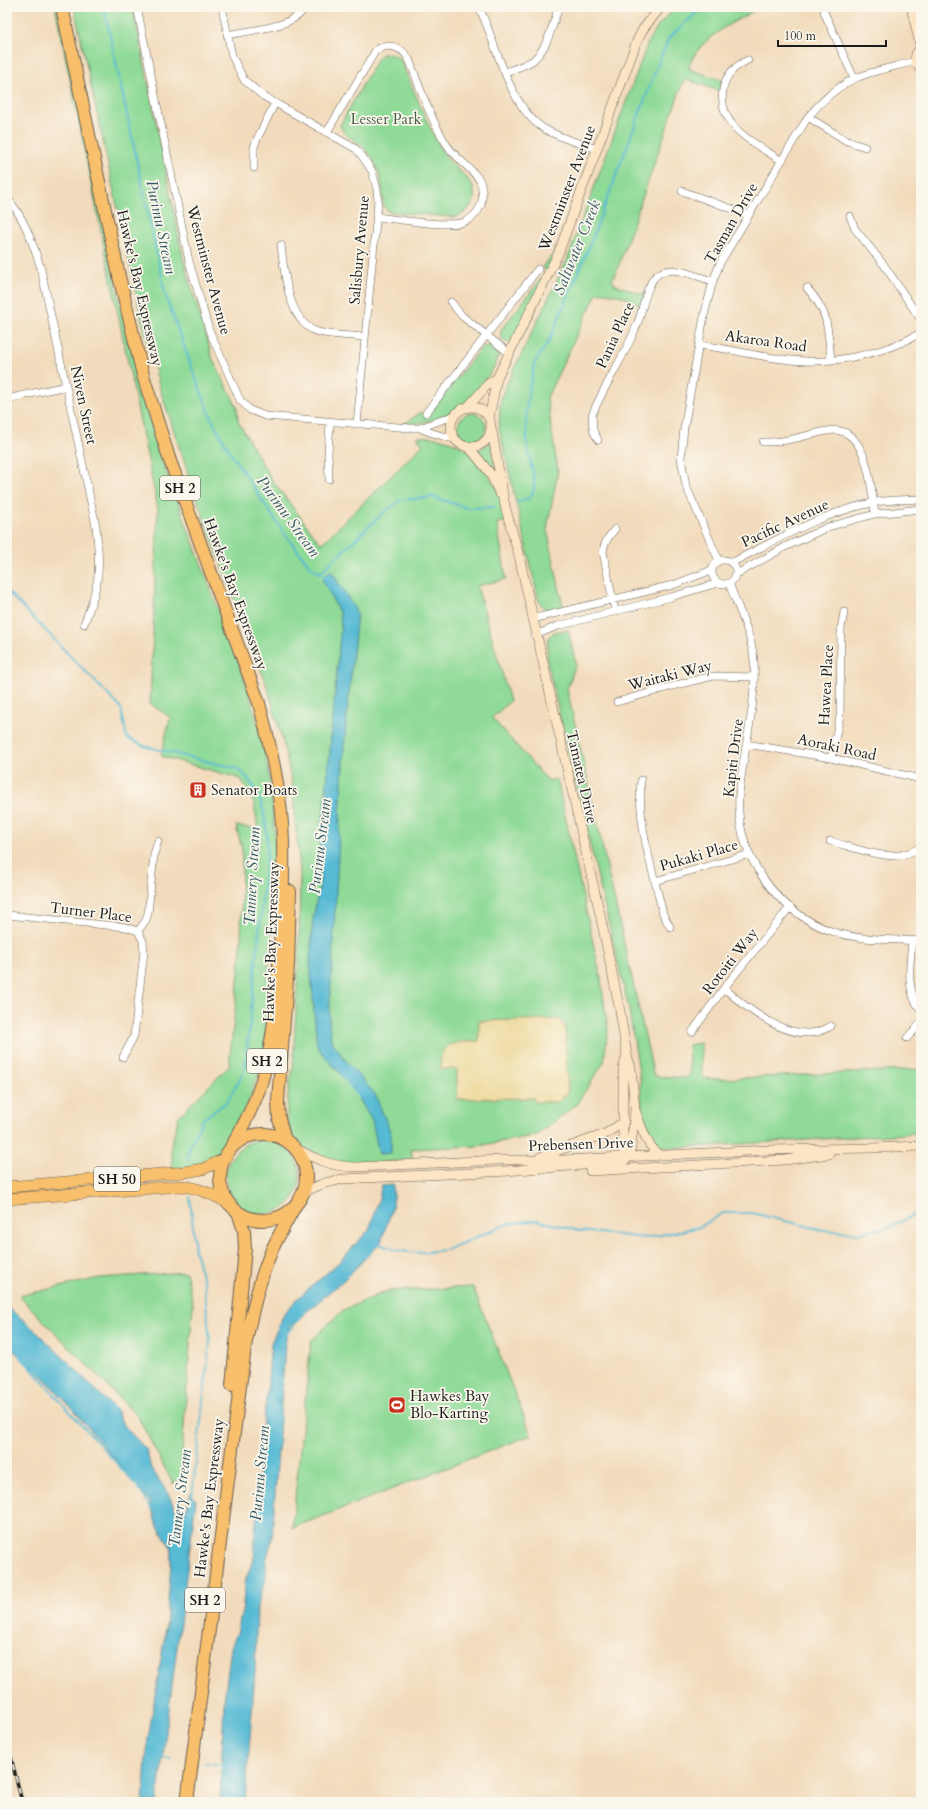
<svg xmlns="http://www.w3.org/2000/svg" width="928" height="1809" font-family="Cardo,serif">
<rect width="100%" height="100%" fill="#fbf7ec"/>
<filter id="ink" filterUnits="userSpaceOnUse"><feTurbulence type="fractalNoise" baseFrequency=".025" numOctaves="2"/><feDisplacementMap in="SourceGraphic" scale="8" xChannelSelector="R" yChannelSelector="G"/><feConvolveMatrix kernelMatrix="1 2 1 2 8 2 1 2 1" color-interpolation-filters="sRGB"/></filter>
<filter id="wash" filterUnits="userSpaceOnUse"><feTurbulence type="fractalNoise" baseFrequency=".012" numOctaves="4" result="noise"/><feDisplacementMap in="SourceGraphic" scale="16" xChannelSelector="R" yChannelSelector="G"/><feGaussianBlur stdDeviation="0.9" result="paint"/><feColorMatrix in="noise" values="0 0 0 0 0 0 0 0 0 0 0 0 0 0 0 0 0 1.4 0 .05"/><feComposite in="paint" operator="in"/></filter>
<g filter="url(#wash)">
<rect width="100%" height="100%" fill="#f2dbbc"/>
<path fill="#8fda97" stroke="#567b5a" d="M55,7h2l70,327 32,118 84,223 16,51 9,40 4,35 4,45 -1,37 -7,95 -2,67 -8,31 -11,30 -22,41 -6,7 -7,6 -16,5 -23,5 -2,-24 8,-30 50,-50 12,-112 1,-105 -6,-23 22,3 -4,-26 -13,-24 -80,-23 9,-39 -20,-13 8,-195z
M74,7h59l51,255 29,98 24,47 1,14 34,59 49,64 102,-99 -6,-8c19,-2 43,5 57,19 8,7 19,26 24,35 5,9 6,21 9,30l-10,2 9,56 -29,7 33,115 -18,17 56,63 9,-2 44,200 7,51 -4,32 -28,43 -39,30 -59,11 -67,3 2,11c-20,1 -41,4 -61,3 -18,0 -55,-12 -62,-30 -6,-16 -2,-48 3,-64l6,-122 1,-77 -8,-87 -9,-41 -15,-53 -73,-195 -34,-102 -20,-75z
M676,7h85c-26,15 -61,29 -72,59l2,4 31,10 -3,11 -31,-11 -5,2 -67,191 -4,6 2,5 27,10 5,-2 -7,14c-6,-9 -31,-14 -42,-13l-50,104 7,50 4,24 -11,58 16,77c-11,6 -17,7 -24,-4l-40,-174 1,-22 3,-14 64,-132 82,-220 8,-13z
M382,54h10l8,5c15,33 27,67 46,98 8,12 26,20 28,35 2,13 -10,24 -21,25l-64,-5 -6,-6c0,-22 -4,-44 -21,-60 -8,-6 -19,-11 -22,-21l36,-64z
M559,247l-3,12 -43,81c-7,6 -14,-1 -12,-10l46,-59 -5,-4z
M488,346l6,2 5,5c-1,10 -8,19 -14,27 -21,30 -45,43 -81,44l17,-12 5,4 56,-69z
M458 427a14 14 0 1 1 28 0a14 14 0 1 1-28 0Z
M489,442l2,1 5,27 -2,1 -18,-21 7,-2z
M568,630l8,34 -9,25 87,387 32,2 4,-4 -2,-29 13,-2 1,32 3,3 17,1 199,-10v64l-248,15 -12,-1 -9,-12 -10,-24 -2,-33 -11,-68 -82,-348 1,-24 6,-6z
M226 1177a37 37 0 1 1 74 0a37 37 0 1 1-74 0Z
M186,1272l7,31 -13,177 -7,4 -35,-67 -119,-121 80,-18z
M473,1287l58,148 -239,93 19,-187 32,-31 45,-19z"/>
<path fill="#eeda9e" stroke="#857b5d" d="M558,1019l7,6 3,64 -2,6 -8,7h-24v-4l-77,1v-30h-16c0,-4 -1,-8 0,-12 2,-17 26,-15 38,-16v-20z"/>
<path fill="#56bad4" stroke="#396b78" d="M331,570l26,43 -13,132 -15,276 2,19 15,21 29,33 16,40v19l-12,1 -7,-33 -19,-33 -36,-41 -3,-36 -4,-50 3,-42 7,-37 -1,-35 7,-53 15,-169 -1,-11 -18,-35z
M393,1185v21l-12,36 -34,35 -58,50 -4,17 -13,196 -6,20v18l-9,28 -2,66 -10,130h-25l4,-101 7,-54 6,-14 5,-22 4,-32 9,-25v-23l4,-33v-45l8,-61 4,-49 13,-29 12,-14 41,-36 32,-34 11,-35 1,-9z
M7,1307l19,15 39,37 51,51 7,15 23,24 5,19 18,27 6,15 10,2 6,-19 5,7 -39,302h-14l4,-57 19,-117 6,-79 -16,-26 -6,-22 -80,-95 -24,-26 -39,-35z"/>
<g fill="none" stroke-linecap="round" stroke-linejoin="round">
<path stroke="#56bad4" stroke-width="2" d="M104,7l62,290 27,74 20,51 17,30 56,84 25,31 15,9
M517,502l13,-4 4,-8v-11l-7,-34 -1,-31 3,-24 6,-28 14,-21 40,-94 71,-188 9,-21 34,-31
M320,573l64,-61 17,-12 32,-3 34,11 27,-1
M7,591l114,117 6,30 17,8 94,23c26,21 30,54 29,85l-22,216 -18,32 -24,17 -14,29 -1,13
M342,1075l17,23
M190,1197l5,54 9,32 6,59 -18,154
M377,1243l18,7 22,3 29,-3 61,-26 30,-4 43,11 66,7 54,-11 23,-14h29l71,17 35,3 29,-5 34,-16
M287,1333l14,-16
M19,1355l118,131 15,23
M161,1758l11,1
M205,1763l18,2"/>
</g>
</g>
<g filter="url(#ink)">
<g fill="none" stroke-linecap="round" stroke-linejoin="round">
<g stroke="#675f54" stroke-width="8">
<path id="street" d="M137,7l52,254 20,69 31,70 10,10 15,6 145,12h10l35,-13
M222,7l10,49 12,24 19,16 93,53 6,7 10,15 5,18 1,12 -21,223
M479,7c17,35 30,100 64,121 16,10 36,15 54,21
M824,12l30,66
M227,35c22,-5 68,-7 78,-28
M748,60c-13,6 -22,14 -25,29 -6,39 32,54 59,72
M505,72c9,-3 19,-6 27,-11 16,-12 20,-36 27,-54
M808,117l39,24 18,6
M327,132l49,-82c13,-7 25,-4 33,9 11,29 21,59 38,86 8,13 26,24 33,36 3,7 3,17 1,24 -3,7 -9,14 -17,17 -15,6 -68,-3 -87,-5
M254,168v-21l3,-8 18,-36
M682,191l67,24
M7,198c18,20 26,46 34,71l55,257c5,44 4,57 -12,98
M850,216l5,13 29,36 37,55
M281,245c3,26 7,75 34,86 15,5 34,4 50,6
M807,288c23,26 20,39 24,71
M451,302l11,14 47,37
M699,345c28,3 55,11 84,14 45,7 99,-4 138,-26
M7,399l59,-13
M426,413l112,-144
M420,428c11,6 25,8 37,12
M598,440l-5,-10 -1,-15c13,-32 35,-62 46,-93 5,-13 9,-43 22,-49 16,-8 36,4 53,8
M763,442c23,1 42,-7 64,-11 41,-8 44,56 48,83
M329,479l-1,-25 2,-32
M712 572a12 12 0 1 1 24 0a12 12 0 1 1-24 0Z
M719,561l-33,-75 -5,-28 3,-30 20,-112 9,-35 7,-18 88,-146c36,-43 56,-42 107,-56
M731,563c46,-23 90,-50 141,-60 16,-4 33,-3 49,-4
M735,575l50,-28 43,-20 47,-13 46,-5
M729,583c9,26 22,49 25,77 3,46 -11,90 -15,135 -4,59 37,116 92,136 28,10 61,8 90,10
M615,611l-12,-59c1,-10 6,-16 12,-23
M532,619l141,-34 39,-15
M535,635l23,-9 113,-29 47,-14
M617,702l63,-18 33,-8 41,1
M746,744l85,14 90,21
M831,758l9,-42 1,-87 3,-17
M641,780c-4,46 12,90 22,134l7,13
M830,841c27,7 67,26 91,5
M655,881l95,-27
M7,915l118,12 13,4 5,10 1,11 -10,84 -11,21
M138,931l8,-11 2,-7 6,-59 4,-13
M912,941c-2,23 -7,50 9,69
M724,988c22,20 60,51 93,44 5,-1 10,-4 14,-6
M692,1032l32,-44 66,-81
M907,1038l14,-15"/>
</g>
<g stroke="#675f54" stroke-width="10">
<path id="secondary" d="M911,7l10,42
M921,48l-5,6 -1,7 6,10
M451 427a20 20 0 1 1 40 0a20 20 0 1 1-40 0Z
M467,408l21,-24 9,-6
M489,418l8,-40 61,-124 79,-213 6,-12 18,-22
M492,431l13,75 14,50 82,363 19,92 7,44 4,13 4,41 -5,48 -8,5 -117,9
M468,446l22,27 10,21
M636,1112c6,16 10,34 24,43
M295,1148c20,11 37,19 61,19l142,-7h65l205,-10 104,-2 49,-2
M626,1156l-3,-6v-81l4,-14
M540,1157l65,-23 19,-12
M590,1171l195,-11 44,-6
M303,1192l22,-9 18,-4 167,-8"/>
</g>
<g stroke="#675f54" stroke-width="12">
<path id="primary" d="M7,1187l178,-15 18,-3 21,-10
M7,1199l173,-13c19,1 35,9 51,19"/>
</g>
<g stroke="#675f54" stroke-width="14">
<path id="highway" d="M62,7l57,269 24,99 26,83 90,245c12,45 23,93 24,140 1,34 -1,69 -3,103 -2,44 -5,91 -18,134 -7,25 -19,47 -32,69
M220 1177a43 43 0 1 1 86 0a43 43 0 1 1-86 0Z
M285,1140l-6,-21 -1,-18 10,-135 2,-75
M232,1385l13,-136 -1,-18 -6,-19
M187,1802l58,-455c6,-32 13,-64 26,-95 7,-16 16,-31 24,-46"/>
</g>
<use href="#street" stroke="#fff" stroke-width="7"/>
<use href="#secondary" stroke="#fce5c4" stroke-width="9"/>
<use href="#primary" stroke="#f8bf6c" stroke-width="11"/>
<use href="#highway" stroke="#f8bf6c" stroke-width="12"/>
<g stroke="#1c1c1c" stroke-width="3.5">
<path id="rail" d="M7,1741l15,61"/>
</g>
<use href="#rail" stroke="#fbf7ec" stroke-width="2" stroke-dasharray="6" stroke-linecap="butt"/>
</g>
</g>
<defs>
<g id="building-square" transform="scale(0.9)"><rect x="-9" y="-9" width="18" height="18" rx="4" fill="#c8321e" stroke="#fbf7ec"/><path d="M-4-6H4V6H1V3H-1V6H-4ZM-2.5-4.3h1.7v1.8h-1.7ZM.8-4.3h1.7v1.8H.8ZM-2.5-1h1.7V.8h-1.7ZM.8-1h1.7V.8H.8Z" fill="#fff"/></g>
<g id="stadium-square" transform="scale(0.9)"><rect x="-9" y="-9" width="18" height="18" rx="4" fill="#c8321e" stroke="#fbf7ec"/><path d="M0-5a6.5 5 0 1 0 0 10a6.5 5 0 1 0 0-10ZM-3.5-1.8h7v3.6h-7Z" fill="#fff"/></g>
</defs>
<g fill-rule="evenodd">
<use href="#building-square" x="198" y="790"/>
<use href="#stadium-square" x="397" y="1405"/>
</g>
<g text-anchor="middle" stroke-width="3.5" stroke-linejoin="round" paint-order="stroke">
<g fill="#fbf7ec" stroke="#5f5e5a" stroke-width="1">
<rect x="160" y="476" width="40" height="24" rx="3"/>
<rect x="247" y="1049" width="40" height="24" rx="3"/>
<rect x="94" y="1167" width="46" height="24" rx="3"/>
<rect x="185" y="1588" width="40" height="24" rx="3"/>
</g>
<g font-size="14" font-weight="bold" fill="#1c1c1c">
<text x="180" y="493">SH 2</text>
<text x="267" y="1066">SH 2</text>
<text x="117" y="1184">SH 50</text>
<text x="205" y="1605">SH 2</text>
</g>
<g font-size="15" fill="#445e47" stroke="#fbf7ec">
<text x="386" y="124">Lesser Park</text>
</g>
<g font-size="15" fill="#1c1c1c" stroke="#fbf7ec">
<text transform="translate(567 188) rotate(-69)" y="5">Westminster Avenue</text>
<text transform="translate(731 223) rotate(-60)" y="5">Tasman Drive</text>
<text transform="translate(359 250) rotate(-85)" y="5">Salisbury Avenue</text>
<text transform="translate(209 270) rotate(75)" y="5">Westminster Avenue</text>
<text transform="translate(140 288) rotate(77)" y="5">Hawke's Bay Expressway</text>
<text transform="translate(615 335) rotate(-65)" y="5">Pania Place</text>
<text transform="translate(766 341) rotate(8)" y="5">Akaroa Road</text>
<text transform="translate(84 405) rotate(78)" y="5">Niven Street</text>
<text transform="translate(785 523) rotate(-25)" y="5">Pacific Avenue</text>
<text transform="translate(236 594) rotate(70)" y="5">Hawke's Bay Expressway</text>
<text transform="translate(670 675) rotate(-14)" y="5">Waitaki Way</text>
<text transform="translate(826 685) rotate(-87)" y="5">Hawea Place</text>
<text transform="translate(837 747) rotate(12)" y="5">Aoraki Road</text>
<text transform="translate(733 758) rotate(-83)" y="5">Kapiti Drive</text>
<text transform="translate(582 777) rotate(77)" y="5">Tamatea Drive</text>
<text transform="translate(699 855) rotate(-16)" y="5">Pukaki Place</text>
<text transform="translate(91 912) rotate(7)" y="5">Turner Place</text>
<text transform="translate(271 942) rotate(-88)" y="5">Hawke's Bay Expressway</text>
<text transform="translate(730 961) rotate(-52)" y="5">Rotoiti Way</text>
<text transform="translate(581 1144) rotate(-2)" y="5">Prebensen Drive</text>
<text transform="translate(209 1498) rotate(-83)" y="5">Hawke's Bay Expressway</text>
</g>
<g font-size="15" fill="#1c1c1c" stroke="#fbf7ec" text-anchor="start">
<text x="211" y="795">Senator Boats</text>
<text x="410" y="1401">Hawkes Bay<tspan x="410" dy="17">Blo-Karting</tspan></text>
</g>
<g font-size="16" font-style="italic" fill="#335b66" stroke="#fbf7ec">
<text transform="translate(162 227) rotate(78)" y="6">Purimu Stream</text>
<text transform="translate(576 247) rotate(-68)" y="6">Saltwater Creek</text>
<text transform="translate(289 516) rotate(54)" y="6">Purimu Stream</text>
<text transform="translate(319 846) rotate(-83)" y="6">Purimu Stream</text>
<text transform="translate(251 876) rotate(-87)" y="6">Tannery Stream</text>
<text transform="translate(259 1473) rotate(-85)" y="6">Purimu Stream</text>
<text transform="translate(179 1498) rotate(-83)" y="6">Tannery Stream</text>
</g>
</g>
<rect width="928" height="1809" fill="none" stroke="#fbf7ec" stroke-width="24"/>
<path d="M778 40v6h108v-6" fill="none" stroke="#1c1c1c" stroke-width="2"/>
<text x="784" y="40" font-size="12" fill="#1c1c1c" stroke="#fbf7ec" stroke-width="3" paint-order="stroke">100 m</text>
</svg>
